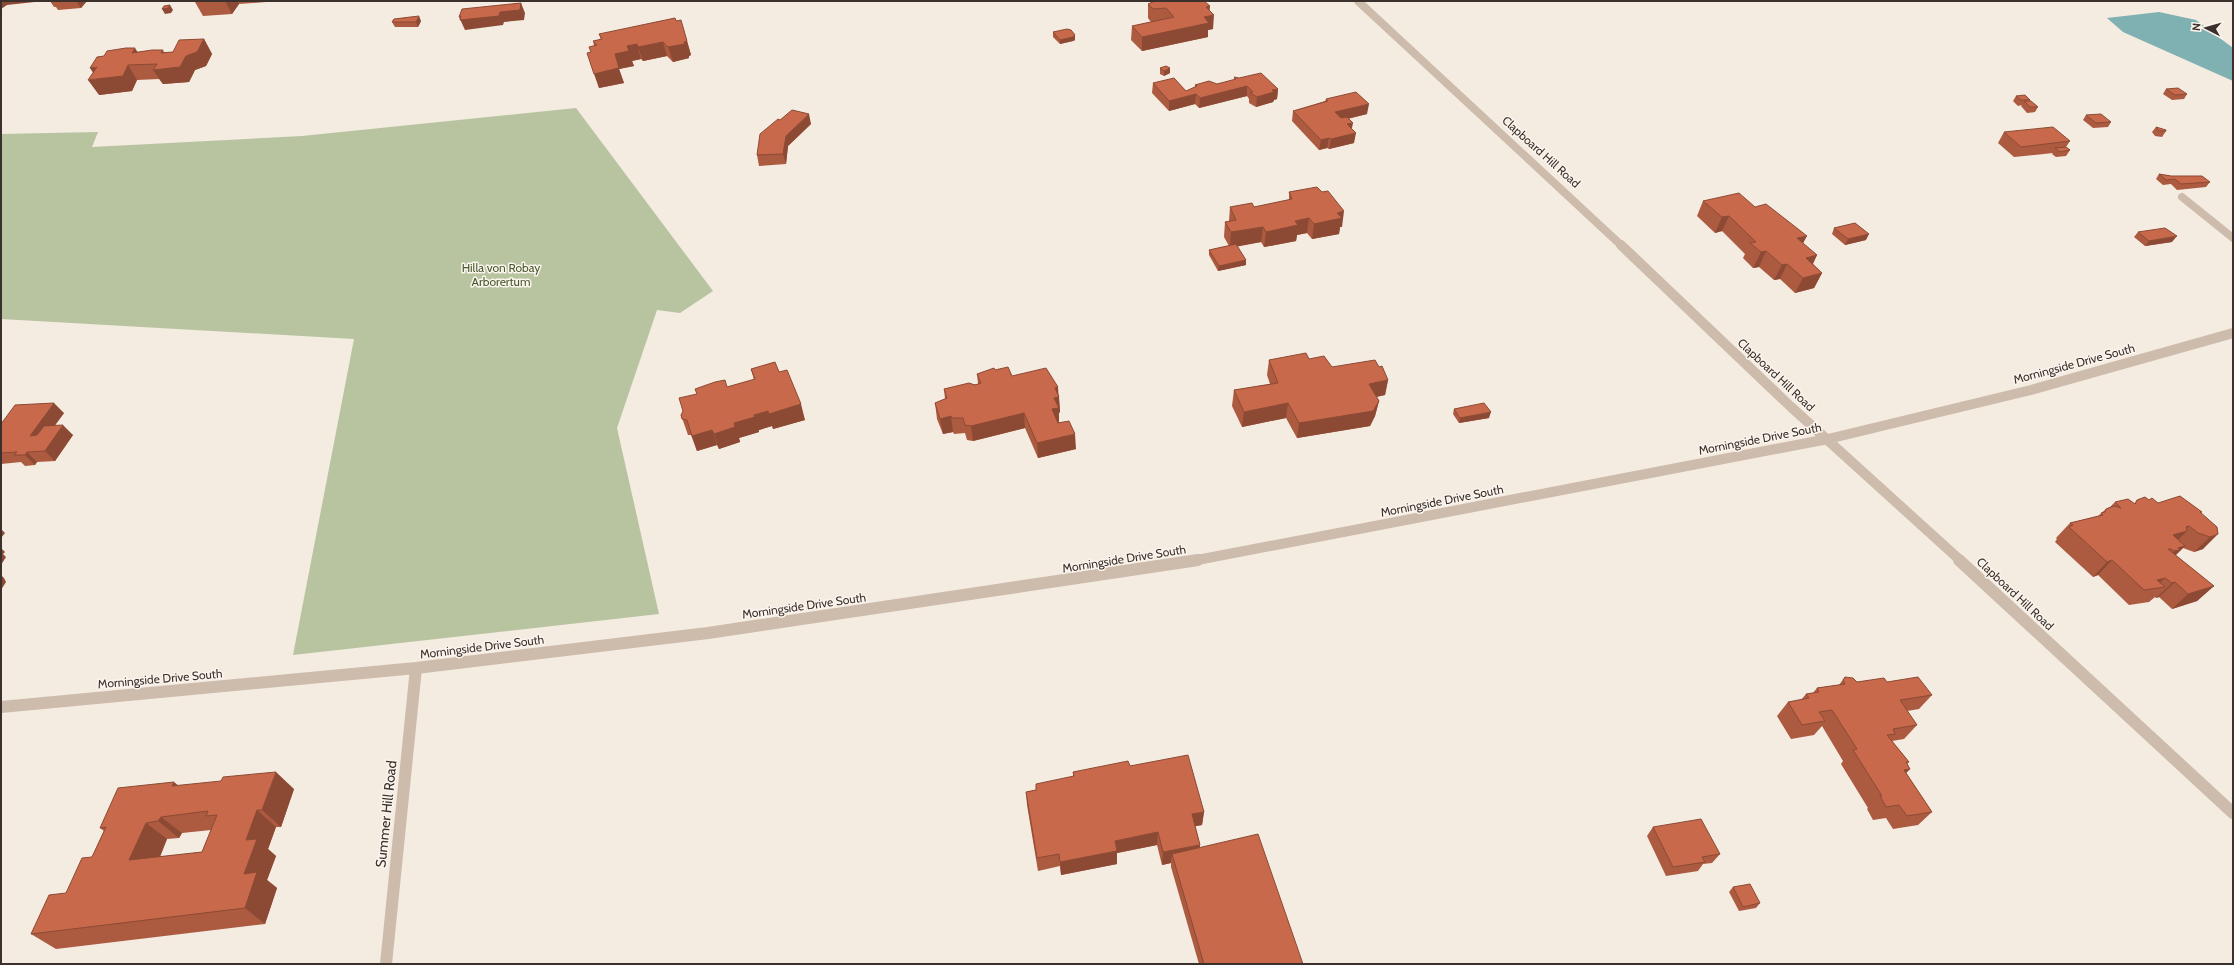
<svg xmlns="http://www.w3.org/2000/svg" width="2234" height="965" font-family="Cabin,sans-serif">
<rect width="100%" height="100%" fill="#f4ebe1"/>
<path fill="#b8c4a0" d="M576,108l137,183 -33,22 -23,-3 -40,118 42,186 -366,41 61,-316 -353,-20v-185l97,-2 -6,15 210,-11z"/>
<path fill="#7fb0b2" d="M2159,12l37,8 37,28v33l-110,-49 -16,-14z"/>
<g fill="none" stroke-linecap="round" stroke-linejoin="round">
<path stroke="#cdbbac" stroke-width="8" d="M1358,1l264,245
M2182,197l51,41"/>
<path stroke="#cdbbac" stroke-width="10" d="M1621,245l169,161 171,155
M1192,561l636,-122 203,-49 202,-57"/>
<path stroke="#cdbbac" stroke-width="12" d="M1959,560l274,253
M1,707l415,-39 292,-35 490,-73
M386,964l30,-296"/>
</g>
<path fill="#ac5a40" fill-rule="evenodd" d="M50,1h37l-6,7 -23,2 -2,-3h-2z
M195,1h72l-1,1 -27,2 -7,10 -29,2 -8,-14z
M1153,1h51l6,10 3,18 -5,1v7l-66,14 -11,-11 1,-14 19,-4 -3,-4v-14l5,-2z
M421,21l-3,6h-23l-3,-5z
M1053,32l22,8 -2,1 -13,3 -7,-7z
M599,34l88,7 4,14 -2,1v2l-16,4 -6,-6 -24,5 -2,-2 -9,2 2,5 -15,3 5,14 -25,5 -8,-36 3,-6 -1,-5 8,-1z
M204,39l8,15 -6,12 -11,4 -6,12 -26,2 -4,-5 -22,1 -5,11 -33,4 39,-43 25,-2 1,2h9z
M1160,68l10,5 -6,3 -4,-2z
M1234,77l44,12 -1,10 -3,1 -1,2 -17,5 -7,-4v-4l-2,-3 -48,12 -4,-4 -26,7 -17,-18 1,-10 33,8 9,-4v-2l22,-1 17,-4z
M2166,89l21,5 -3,5 -12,1 -9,-6z
M2016,96l14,4v1l8,6 -3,5 -8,1 -6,-7 1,-1 -4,1 -5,-5z
M1326,99l41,15 -19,5 4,10 2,14 -25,6 -2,-1 -8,2 -27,-29 1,-10 32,-10z
M2086,115l25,7 -3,5 -15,1 -10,-8z
M780,120l31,4 -23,22 -2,18 -27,2 -2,-11z
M2156,127l10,4 -4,6 -7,-1 -3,-4z
M2004,132l66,9 -4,6 4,3 -4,6 -10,1 -4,-3 1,-1 -39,4 -16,-14z
M2159,174l12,2 39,6 -4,5 -29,3 -6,-6 -8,1 -7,-6z
M1289,192l53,35h-2l-1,7 -27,5 -5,-6 -10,2 -1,6 -32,6 -3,-5 -24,4 9,19 -28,6 -9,-16v-5l20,-4 -5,-9 1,-15 4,-1 1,-14h24l35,-7z
M1703,201l52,6 48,37 14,11 -4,9 9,9 -8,15 -19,5 -15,-14 -6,1 -15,-13 -6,1 -10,-10 2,-4 -23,-23 -7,2 -18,-17z
M1834,228l32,12 -21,5 -13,-11z
M2138,232l34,10 -27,4 -11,-9z
M1309,359l23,8 56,13 -3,15 -9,2 3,4 -4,15 -5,10 -73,12 -11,-20 -44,9 -10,-21 2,-16 36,-6 -3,-9 2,-15z
M751,369l28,3 26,48 -32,9 -1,-3 -13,4v2l-20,6 1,4 -21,7 -2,-4 -20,6 -6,-16h-3l-7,-20 46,-28 27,-7z
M995,370l17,6 46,11 2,25 -1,1v10l17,26 -38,9 -13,-30 -52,13 -6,-1 -2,-7 -11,1 -1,-2 -10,2 -6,-15 -2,-16 10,-4 -1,-10 34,-5 -1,-10z
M1454,409l35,9 -30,5 -6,-9z
M64,413l-9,12 18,10 -18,26 -18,1 -2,3 -10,1 -4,-4 -20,2v-40z
M2137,500h12l9,3 42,10 17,14 -14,22 -9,3 -11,-4 -8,7 39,31 -17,15 -25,8 -13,-12 -3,1 -1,-1 -6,5 -20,3 -31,-30 -5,2 -38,-35 2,-3 -1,-1 14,-15 28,-7 8,-7 4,-2 5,-5 19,2z
M1845,677l12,5h30l45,13 -13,14 -12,2 10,14 -13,14 -12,2 17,21 -2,2 3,5 -4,4 26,39 -14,13 -25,4 -7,-11 -13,2 -6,-11 1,-1 -27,-44 2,-3 -21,-35 -8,9 -23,4 -14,-23 11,-14 13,-2 5,-6 7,-1 4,-5 22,-3z
M1130,766l74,46 -2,13 -7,1 5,19v3l103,116h-104l-28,-97v-4l-9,2 -5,-20 -40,8v11l-56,11 -1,-9 -22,5 -11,-66 -1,-13 10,-2 37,-13v-5z
M179,786l115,3 -13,38h-5l-8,22 8,7 -9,24 10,8 -12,36 -209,25 -25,-15 35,-41 26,-36 12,-26 -4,-3zM211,830l-9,22 -42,5 7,-18 12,-1 3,-5z
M1653,827l67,27 -8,9 -9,1 -5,7 -32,5 -19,-40z
M1733,887l27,16 -4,5 -17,3 -10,-19z"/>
<path fill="#8c4a34" d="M1,1h43l-37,4 -6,4z
M76,1h11l-6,7z
M225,1h12l2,3 -7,10z
M521,3l4,10 -1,7 -20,2 -1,3 -38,5 -6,-13 41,-5z
M170,5l3,5 -2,3 -6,1 -3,-5z
M1210,6l-1,10 5,-1 -1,14 -5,1v7l-66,14v-14l64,-30z
M419,16l2,5 -3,6 -2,-5z
M1075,35v5l-2,1 -13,3v-4z
M204,39l8,15 -6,12 -11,4 -6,12 -26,2 -10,-14 33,-14z
M687,41l4,14 -2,1v2l-16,4 -5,-15z
M663,42l4,14 -24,5 -5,-14z
M637,44l4,15 -9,2 2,5 -15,3 5,14 -25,5 -5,-14 21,-20 12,-8z
M135,48l9,14 -12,-9z
M128,65l9,15 -5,11 -33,4 -11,-15 9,-1 -7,-11z
M1170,68v5l-6,3v-5z
M1247,86v10l-48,12 1,-10z
M1278,89l-1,10 -3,1 -1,2 -17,5 1,-10 15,-7z
M1196,94l-1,10 -26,7v-10z
M1369,104l-2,10 -34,8 2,-10z
M809,114l2,10 -23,22 -2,18 -3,-10 3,-18z
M1353,123l-2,10 -4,-9z
M1356,133l-2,10 -25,6 2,-10z
M1329,138l-2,10 -8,2 2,-10z
M1344,211l-2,16h-2l-1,7 -27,5 2,-15 23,-11z
M1729,216l-7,15 -7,2 7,-16z
M1309,218l-2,15 -10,2 -1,6 -32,6 2,-15 29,-11z
M1263,227l-2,15 -31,6 1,-16z
M1869,234l-3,6 -21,5 3,-6z
M1807,236l-8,15 -2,-13z
M2177,236l-5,6 -27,4 4,-5z
M1766,251l-7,16 -6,1 8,-16z
M1817,255l-8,16 -11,2 8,-15z
M1246,260v5l-28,6 1,-5z
M1787,264l-7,15 -6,1 8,-15z
M1822,273l-8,15 -19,5 8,-15z
M1388,380l-3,15 -19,4 3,-15z
M1058,387v10h1l1,15 -1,1v10l-7,1v-15l2,-11 1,-10z
M1379,401l-4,15 -5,10 -73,12 2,-15z
M54,403l10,10 -24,33 -10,-10z
M1288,403l-2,15 -44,9 2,-15z
M801,404l4,16 -32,9 -4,-15z
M768,411l4,15 -13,4v2l-20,6 1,4 -21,7 -5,-15 20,-11 20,-8z
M1491,412l-2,6 -30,5 1,-5z
M1024,413l1,15 -52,13 -2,-15z
M951,416l2,16 -10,2 -3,-15z
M63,425l10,10 -18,26 -10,-10z
M712,430l5,15 -20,6 -5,-15z
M1075,434l1,15 -38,9 -1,-15z
M27,452l10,10 -2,3 -10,-10z
M2200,512h2l-16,14h3l-6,6 4,-1 -15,15 1,-11z
M1,529l4,4 -4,5z
M2218,534l-15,15 -9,3 16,-15z
M2185,546l-15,15 -11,5 19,-18z
M1,548l4,4 -2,2 3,3 -5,8z
M2112,560l-14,15 -5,2 14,-15z
M1,575l3,3 2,4 -5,8z
M2165,578l-11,11 3,-9z
M2175,582l-16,15 -3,1 16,-15z
M2214,586l-17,15 -25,8 16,-15z
M1910,769l-13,13 7,-12z
M276,772l18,17 -13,38 -19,-17z
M174,782l21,17 -23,-13z
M257,810l19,17 -8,22 8,7 -9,24 10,8 -12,36 -20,-16 -1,-34 2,-34z
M1204,812l-2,13 -11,2 1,-13z
M161,817l21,16 -3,5 -21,-17z
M146,823l21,16 -15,37 -23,-16z
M1158,832l-1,13 -40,8v11l-56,11 -1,-13 55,-21z
M1200,845l-1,13 -27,-4 -1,9 -9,2 1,-13z"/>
<path fill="#c8694b" stroke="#8c4a34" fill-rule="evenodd" d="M1155,1h49l6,5 -4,1 8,8 -10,2 5,6 -67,14 -10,-11 42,-9 -8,-9 -13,1 -5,-5z
M521,3l-1,7 -20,2 -1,4 -39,4 1,-4 -2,1 3,-8z
M170,5l-2,3 -6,1 2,-3z
M419,16l-3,6h-24l2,-3z
M675,18l1,3 5,-1 6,21 -3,1 1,2 -17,3 -5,-5 -25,5 -1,-3 -10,2 2,5 -14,3 4,14 -25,6 -7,-21 4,-1 -2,-5 8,-2 -4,-4 9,-2 -3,-5z
M1067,29l4,1 4,5 -2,2 -13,3 -7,-8z
M204,39l-7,13 -11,4 -6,11 -27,3 4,-6 -29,1 -5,11 -35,4 9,-13 -7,1 7,-11 7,-1 3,-5 19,-3h9l-3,5 20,-3h11l-2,3 12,-1 6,-12z
M1166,66l4,2 -6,3 -4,-3z
M1261,73l17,16 -6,1 2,2 -17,5 -7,-4 3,-1 -6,-6 -47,12 -4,-4 -27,7 -16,-18 21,-5 12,13 11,-5 -2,-1 14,-4 8,3 19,-5 -2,-2 5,1z
M2178,88l9,6 -12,1 -9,-6z
M1356,92l13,12 -34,8 6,6 6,-1 6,6 -6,1 9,9 -25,6 -2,-1 -8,2 -28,-29 35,-10 -2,-2z
M2025,95l5,5h-9l-5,-4z
M2024,101h7l7,6h-8z
M792,110l17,4 -23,22 -3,18 -26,1 3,-21 18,-15 2,1z
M2101,114l10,8 -15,1 -10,-8z
M2053,127l17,14 -49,6 -17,-15z
M2156,127l10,3v1h-7z
M2066,147l4,3 -10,2 -5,-4z
M2159,174l12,2h31l8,6 -29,2 -6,-5 -9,1z
M1317,187l5,5 6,-1 16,20 -7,2 5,5 -28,6 -5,-6 -14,3 3,4 -32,7 -3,-5 -32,5 -6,-10 11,-2 -6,-13 22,-4 2,4 38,-8 -3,-7z
M1739,193l16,14 11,-3 41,32 -10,2 20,17 -11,3 16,15 -19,5 -16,-14 -5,1 -16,-14 -5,1 -11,-9 6,-1 -27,-26 -7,1 -19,-16z
M1855,223l14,11 -21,5 -14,-11z
M2165,228l12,8 -28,5 -11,-9z
M1236,244l10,16 -27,6 -10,-16z
M1306,353l3,6 15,-3 8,11 43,-7 4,7 3,-1 6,14 -19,4 10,17 -6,10 -74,12 -11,-20 -44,9 -10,-22 44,-7 -9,-23z
M775,362l4,10 8,-2 14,34 -32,10 -1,-3 -14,4 1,2 -21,6 1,4 -21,7 -2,-4 -20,6 -5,-16 -5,-1 -1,-4 2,-4 -4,-13 18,-4 -2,-5 20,-7 10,-2 2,7 28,-8 -4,-10z
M1008,367l4,9 34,-8 12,19 -3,1 4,9 -5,1 5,10 -7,1 6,14 11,-2 6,13 -38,9 -13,-30 -53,13 -6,-1 -2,-7h-11l-1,-2 -11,3 -5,-16 12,-5 -3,-9 25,-6 6,2 6,-2 -4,-9 17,-6 1,2z
M54,403l-24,33 7,-1 7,-9 19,-1 -18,26 -18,1 -2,3h-11l3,-3 -16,1v-29l14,-19z
M1484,403l7,9 -31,6 -6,-9z
M2180,496l22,16h-2l17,15 1,7 -8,3 -12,-4 -9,-7 -3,1 1,4 -14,4 12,11 -7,2 2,2 -6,1 -3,-2h-3l46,37 -26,8 -13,-12 -3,1 -7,-5 -8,2 8,7 -21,3 -32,-30 -5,2 -38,-35 4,-2 -3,-2 33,-8 -2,-2 4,-1 1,-3 8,-3 7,2 -6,-6 13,-3 7,5 2,-4 8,-3 4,3 3,-2 6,5z
M1845,677l8,1 4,4 27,-4 3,4 31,-5 14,18 -32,5 17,25 -24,4 2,5 -8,1 22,27h-3l4,7 -6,1 28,42 -25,4 -8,-11 -13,2 -6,-11h2l-29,-46 4,-1 -25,-39 -13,2 6,9 -23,4 -14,-23 21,-4 -3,-4 13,-2 -2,-4 28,-4 -2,-4z
M1188,755l16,57 -12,2 8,31 -37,7 -5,-20 -43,9 2,10 -57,11 -1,-8 -22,4 -11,-66 10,-2v-6l38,-8 -1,-4 55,-11 2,5z
M276,772l-14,38h-5l-11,30 11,-1 -13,35 13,-2 -12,36 -214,26 18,-39 17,-2 16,-35 10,-1 14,-30 -6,1 18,-40 56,-6 -2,4 49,-5 2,-4zM208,811l-2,5 11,-1 -15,37 -73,8 17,-37 12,-2 3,-4z
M1701,819l19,35 -18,3 3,5 -32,5 -20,-40z
M1258,834l45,130h-99l-32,-110z
M1750,884l10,19 -17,4 -10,-20z"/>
<g text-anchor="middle" stroke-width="3" stroke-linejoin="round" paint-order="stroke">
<g font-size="12" fill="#3b302b" stroke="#fbf5ee">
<text transform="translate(1541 152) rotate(42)" y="4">Clapboard Hill Road</text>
<text transform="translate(2074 364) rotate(-15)" y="4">Morningside Drive South</text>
<text transform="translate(1776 375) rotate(43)" y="4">Clapboard Hill Road</text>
<text transform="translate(1760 439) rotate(-11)" y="4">Morningside Drive South</text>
<text transform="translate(1442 501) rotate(-11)" y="4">Morningside Drive South</text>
<text transform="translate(1124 559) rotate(-9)" y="4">Morningside Drive South</text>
<text transform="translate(2015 594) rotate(43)" y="4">Clapboard Hill Road</text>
<text transform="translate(804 606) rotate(-8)" y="4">Morningside Drive South</text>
<text transform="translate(482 647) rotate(-7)" y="4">Morningside Drive South</text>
<text transform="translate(160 679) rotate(-5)" y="4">Morningside Drive South</text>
</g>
<g font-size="12" fill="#4a5a2e" stroke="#fbf5ee">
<text x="501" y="272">Hilla von Robay<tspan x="501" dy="14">Arborertum</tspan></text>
</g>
<g font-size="14" fill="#3b302b" stroke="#fbf5ee">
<text transform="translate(386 814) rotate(-84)" y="5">Summer Hill Road</text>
</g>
</g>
<rect width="2234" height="965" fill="none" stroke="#3b302b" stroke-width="4"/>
<g transform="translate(2206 28) rotate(276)" stroke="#fbf5ee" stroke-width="3" paint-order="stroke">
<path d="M0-3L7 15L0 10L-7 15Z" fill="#3b302b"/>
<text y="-6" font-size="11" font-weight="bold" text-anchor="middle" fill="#3b302b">N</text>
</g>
</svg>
